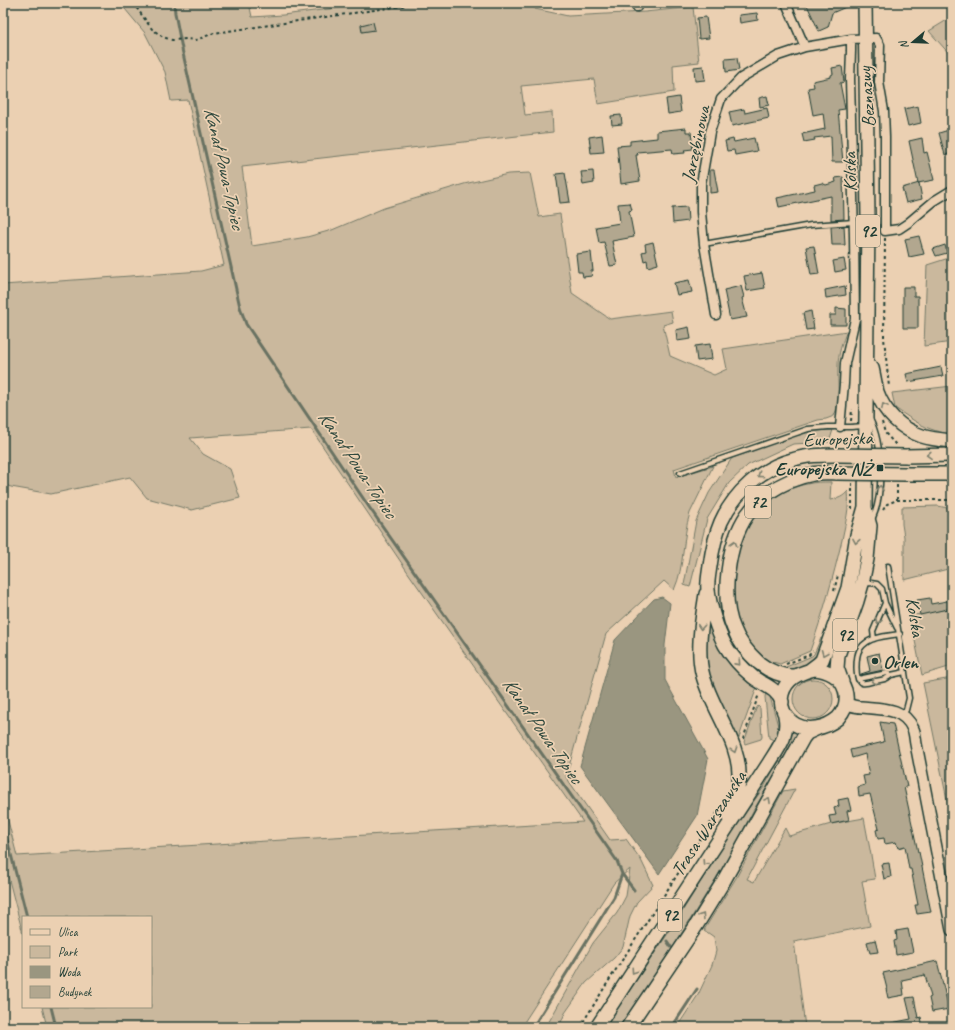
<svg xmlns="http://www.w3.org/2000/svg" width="955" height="1030" font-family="Caveat,sans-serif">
<rect width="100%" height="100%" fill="#ebd0b2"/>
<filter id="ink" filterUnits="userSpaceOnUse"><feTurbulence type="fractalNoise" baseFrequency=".025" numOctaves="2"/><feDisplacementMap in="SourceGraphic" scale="8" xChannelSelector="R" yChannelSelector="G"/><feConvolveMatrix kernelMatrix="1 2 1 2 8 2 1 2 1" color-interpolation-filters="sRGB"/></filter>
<g filter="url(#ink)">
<path fill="#cab89d" stroke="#747a68" d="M120,3h129l3,14 31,-2 93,-12h158l1,6 33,7 77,-4 48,-5 6,55 -26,3 1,27 -76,12 -4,-25 -73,7 4,29 27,-3 1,20 -311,35 10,79 55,-9 25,-7 52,-22 80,-24 44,-10 22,-1 9,44 21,-3 12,79 38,26 61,-8 2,11 -10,3 7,31 44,19 13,-6 -4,-20 124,-18c-5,11 -9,23 -9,36 -1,16 3,34 -4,49l-8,3 -8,1 -144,49 2,8 37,-11 -23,47c-8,25 -5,53 -16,77l-10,-9 -58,53 -40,143 44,63 16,-1 15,21 12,25 -16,17 -7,14 -7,31 -9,11 -28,25 -21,30 -6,14h-13l47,-84 24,-30 9,-17 4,-27 -16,14 -93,144h-474l-5,-20h109v-90h-128v17l-20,-77v-56l14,55 566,-34 -174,-248 -98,-145 -121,9 13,16 27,15 10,29 -48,12 -45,-12 -17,-21 -79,17 -40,-7 -8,-3v-199l198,-14 23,-6 -36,-165 -17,1 -6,-29 -20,-39z
M952,17v40l-23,-26z
M952,257v85l-28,4 3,-81z
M952,386v48c-23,-2 -38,-13 -57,-26l-3,-15z
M833,430l-4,12 -36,2 -45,21 -19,18 -22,36 -17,68 -6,-2 12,-64 13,-28 23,-35 59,-21 24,-6z
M831,482l-1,18c8,-1 13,-3 18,-9 2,17 -3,33 -6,49 -9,38 -19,74 -32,111l-30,13 -7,-2 -2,4c-16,-14 -31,-30 -36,-52 -5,-23 1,-69 14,-89 5,-9 13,-18 22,-25 10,-7 23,-14 36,-16 7,-2 16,-2 24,-2z
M938,506l14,3v59l-48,12v-43l-2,-13v-17z
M952,608v58l-30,9 -12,-59z
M707,620l3,1 5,16 4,12 21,26 17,12 -19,53 -17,-31 -13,-37 -4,-21z
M821,638l2,1c-2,6 -3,13 -7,18 -6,9 -27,13 -37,13l33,-14 2,-2z
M952,678v146l-29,-141z
M793 699a20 20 0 1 1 40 0a20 20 0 1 1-40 0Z
M766,691l3,2 9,33v8l-2,7 -7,-3 -4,-41z
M758,706l2,2 2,29 -1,2 -16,5 -1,-2 12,-33z
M793,728l6,3 -10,18 -3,-2z
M781,756l4,2 -32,53 -23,45 -67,107 -43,64h-15l70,-104 55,-89 34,-47z
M795,789l-48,90 7,3 31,-54 4,8 42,-12 33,-6 7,37 4,24 -13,2 8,45 -76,15 11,86h-128l21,-32 14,-30 4,-14 -2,-14 -10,-7 32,-52 47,-87z"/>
<path fill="#9a9680" stroke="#697262" d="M662,597l8,6 -5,42v35l43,79 -11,57 -38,58 -79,-108 35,-126 39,-41z"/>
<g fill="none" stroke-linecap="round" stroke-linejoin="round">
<path stroke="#697262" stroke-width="3" d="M174,3l1,10 7,36 58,258 6,17 123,183 248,354 5,13 12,16
M3,823l24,94
M667,941l4,6
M51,1007l5,20
M533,1027l81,-130 8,-23
M672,1027l25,-38"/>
</g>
<path fill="#b2a78f" stroke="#1f3d34" d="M806,3h49l-23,10 -4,14 -9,4z
M757,13l1,7 -18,3 -1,-8z
M706,17l3,21 -10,1 -2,-21z
M373,22l2,8 -13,2 -1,-7z
M737,58l2,12 -13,2 -1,-13z
M703,66l2,14 -10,1 -1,-14z
M842,66l2,16 -4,1 5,26 -7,1 5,52h-11l-1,-26 -17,2 1,2 -11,2 -2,-8 23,-5 -2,-16 -10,2 -5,-27 6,-1 -1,-6 18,-4v-2l2,-1 -1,-6z
M767,96l2,9 -9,2 -1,-9z
M679,97l2,15 -13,2 -2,-15z
M918,106l3,17 -13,3 -4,-17z
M767,108l2,10 -37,8 -3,-14 15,-3 1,4z
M621,115l1,9 -10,1 -1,-9z
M686,128v4h5l2,17 -9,1 1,3 -12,1 -1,-5 -35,3 1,3h-2l4,26 -19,3 -4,-38 13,-1v-4l27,-3v-7z
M952,129v24l-7,2 -6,-22z
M602,135l2,17 -13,1 -2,-16z
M754,138l3,13 -22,4 -1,-5 -7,1 -2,-10 8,-2 1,3z
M922,138l2,15 3,-1 7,28 -16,3 -9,-42z
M710,170h4l4,22 -8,1z
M593,171l1,12 -11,2 -2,-13z
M565,173l5,29 -10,1 -4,-29z
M843,177l1,42 -13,1v-24l-52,11 -2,-9 38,-8 -1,-5 8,-2 4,2 10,-3 -1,-4z
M919,183l3,16 -16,4 -4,-15z
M630,203l2,7 -3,1 5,26 -22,4 5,24 -7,1 -6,-24 -5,1 -3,-16 24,-4 -2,-19z
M687,207l1,14 -15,2 -1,-15z
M844,226l1,19h-13l-1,-18z
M919,236l5,18 -15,3 -4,-18z
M653,242l5,22 -10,3 -1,-7 -3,1 -2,-9 4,-1 -1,-7z
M945,245l2,8 -11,3 -3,-7z
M814,246l5,28 -8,1 -5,-28z
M591,252l2,19h-2l1,5 -9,1 -1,-5h-4l-2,-18z
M844,259l2,11 -11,2 -2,-11z
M762,273l3,15 -18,3 -3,-15z
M689,280l3,12 -15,3 -3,-12z
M741,286l3,11 -2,1 5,19 -17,3 -6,-30z
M845,286l1,9 -20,3 -1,-8z
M903,287h11v9h4v32h-15z
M836,308l10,1v16h-16v-10h6z
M811,311l3,18 -8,1 -3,-17z
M689,327l2,12 -14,2 -1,-11z
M710,344l2,15 -15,2 -2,-15z
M941,367l2,9 -35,6 -2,-8z
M930,598l1,6 21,-4v8l-32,7 -3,-15z
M879,653l4,17 -22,5v-1l9,-3 -3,-15z
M880,722l13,2 14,63h-3l14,65h1l12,60 -14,2 -2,-9h3l-7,-36h-2l-4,-23 -7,2 -2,-6 -11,2 -1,-6 -6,1 -2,-9 3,-1 -9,-35 -11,2 -1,-9 7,-2 -2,-9 6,-1 -4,-21 -13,4 -2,-8 34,-8z
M848,798l3,12 -4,1 2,9 -18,4 -2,-8 7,-1 -2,-7 5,-2 -1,-6z
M889,863l2,14 -7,2 -3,-15z
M908,929l5,23 -17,3 -2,-14 3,-1 -1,-9z
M875,940l3,12 -8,1 -3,-11z
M937,961l12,48 -17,3 -3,-14 2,-1 -6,-22 -23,5 2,15 -16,3 -2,-9h1l-4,-16z
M914,997l4,21 3,-1 2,10h-32v-4l20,-4 -5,-21z"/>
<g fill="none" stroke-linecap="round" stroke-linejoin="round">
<g stroke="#1f3d34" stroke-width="7">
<path id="service" d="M704,244l107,-19 43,-3
M870,419c13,25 14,75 2,101
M680,473l128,-44 20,-2h23l13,-1
M888,566l21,132 -3,12 -3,5
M863,584l8,-1 6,1 5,5 3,14 12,25
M874,639l-1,-8 12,-28
M891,675c-5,5 -10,5 -17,6 -3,1 -8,3 -12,2 -8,-3 -6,-28 -2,-34 2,-3 4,-5 7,-7 9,-6 22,-6 33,-8
M858,679l29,-6 4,2 14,-3"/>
</g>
<g stroke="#1f3d34" stroke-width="11">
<path id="minor" d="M636,3l1,4
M786,3l19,44
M716,315l-12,-71 -3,-32v-28l9,-52 11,-33 20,-21 37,-22 27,-9 46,-8 25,-1 4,7 -1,37 5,29 1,26v94l14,-2 9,-6 26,-22 18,-11
M840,427l4,-43 1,-21 10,-44 -1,-83 -4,-157 1,-28v-12"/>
</g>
<g stroke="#1f3d34" stroke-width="14">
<path id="tertiary" d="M846,704c5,1 10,3 15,3 20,2 43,0 52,22 2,4 2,10 3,15l36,186"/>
</g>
<g stroke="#1f3d34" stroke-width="16">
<path id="primary" d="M872,368c2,8 3,16 5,24 7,20 24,37 45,44 9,3 20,4 30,5
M906,456l46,-1
M906,474h46
M706,594c-4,25 -10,57 -3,82 10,36 39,68 36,106 -1,12 -6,24 -10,36
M814,669c13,1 27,7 31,21 3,10 0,20 -7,28 -6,5 -14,9 -22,10 -31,5 -48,-32 -22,-51 6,-4 14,-6 20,-8z
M810,670l8,-6 4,-4 26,-72 9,-53 8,-28 3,-288 -3,-216
M795,676c-12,1 -26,-5 -36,-13 -11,-10 -20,-20 -25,-34 -14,-31 -6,-86 13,-114 6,-8 13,-16 21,-22 13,-9 29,-16 45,-19 7,-2 16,-1 24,-1
M842,682l-5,-14 1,-13 19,-54 5,-17 5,-25 3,-33 -5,-18
M782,702c-5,-14 -19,-17 -29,-25 -11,-9 -21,-20 -28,-32 -8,-15 -15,-38 -17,-55 -1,-7 1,-17 2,-24 2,-15 5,-30 11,-44 13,-29 40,-54 71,-62 14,-5 29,-5 45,-5
M597,1027l172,-264c10,-16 20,-28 16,-47
M628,1027l68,-101 27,-44 80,-144 4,-5 11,-5"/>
</g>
<path stroke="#1f3d34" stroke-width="2" stroke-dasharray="3 3" stroke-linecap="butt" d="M133,3l19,26 11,8 9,3 14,-1 10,1 18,-7 188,-27 9,-3
M885,238l-1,100 5,49
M851,421l1,-12
M882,422l3,11 11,12
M851,433l1,12
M852,483v26
M897,500v-15
M883,510l4,-6 10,-4h55
M834,591l4,-16
M786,664l23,-9 4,-4
M952,675h-2l2,17
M743,739l16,-45
M580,1027l28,-45 111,-172"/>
<use href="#service" stroke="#ebd0b2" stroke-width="4"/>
<use href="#minor" stroke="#ebd0b2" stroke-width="8"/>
<use href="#tertiary" stroke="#ebd0b2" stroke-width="11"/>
<use href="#primary" stroke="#ebd0b2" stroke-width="13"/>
<g stroke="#1f3d34" stroke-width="16" stroke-linecap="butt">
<path id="primary-bridge" d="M837,455l69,1
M837,473l69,1"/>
</g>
<use href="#primary-bridge" stroke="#ebd0b2" stroke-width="13"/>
</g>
<defs><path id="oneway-chevron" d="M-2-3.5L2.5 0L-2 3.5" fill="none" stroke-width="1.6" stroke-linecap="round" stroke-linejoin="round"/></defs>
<g stroke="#7b7f6d">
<use href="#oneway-chevron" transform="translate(884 406) rotate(-118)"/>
<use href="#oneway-chevron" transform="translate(929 455) rotate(178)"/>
<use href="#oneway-chevron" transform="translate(760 475) rotate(146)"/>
<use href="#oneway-chevron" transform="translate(880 488) rotate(-82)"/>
<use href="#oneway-chevron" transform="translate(856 541) rotate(100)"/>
<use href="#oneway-chevron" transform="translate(734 543) rotate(-73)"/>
<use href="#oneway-chevron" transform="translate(878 621) rotate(113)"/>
<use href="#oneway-chevron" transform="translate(701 627) rotate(95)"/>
<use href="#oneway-chevron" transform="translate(824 653) rotate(112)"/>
<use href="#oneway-chevron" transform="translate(738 663) rotate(48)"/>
<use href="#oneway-chevron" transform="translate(874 681) rotate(167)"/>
<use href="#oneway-chevron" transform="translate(734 750) rotate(72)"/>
<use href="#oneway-chevron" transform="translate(768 800) rotate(-61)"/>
<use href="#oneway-chevron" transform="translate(705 863) rotate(123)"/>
<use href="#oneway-chevron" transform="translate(702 916) rotate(-58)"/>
<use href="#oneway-chevron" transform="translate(634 971) rotate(124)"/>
</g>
</g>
<g fill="#1f3d34" stroke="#ebd0b2" stroke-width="1.5">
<rect x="876" y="464" width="8" height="8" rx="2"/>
<circle cx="875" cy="661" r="4"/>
</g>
<g text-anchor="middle" stroke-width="3.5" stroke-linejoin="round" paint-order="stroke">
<g fill="#ebd0b2" stroke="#5c695a" stroke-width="1">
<rect x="856" y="215" width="24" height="32" rx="3"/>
<rect x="745" y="486" width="26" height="32" rx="3"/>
<rect x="833" y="619" width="24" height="32" rx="3"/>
<rect x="658" y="899" width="24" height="32" rx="3"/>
</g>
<g font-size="18" font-weight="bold" fill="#1f3d34">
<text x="868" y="237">92</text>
<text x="758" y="508">72</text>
<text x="845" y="641">92</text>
<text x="670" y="921">92</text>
</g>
<g font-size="19" fill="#1f3d34" stroke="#ebd0b2">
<text transform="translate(866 97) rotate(-94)" y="7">Beznazwy</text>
<text transform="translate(695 144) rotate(-78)" y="7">Jarzębinowa</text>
<text transform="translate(849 172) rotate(-91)" y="7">Kolska</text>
<text transform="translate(838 438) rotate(-2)" y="7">Europejska</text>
<text transform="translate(916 617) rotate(81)" y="7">Kolska</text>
<text transform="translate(708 823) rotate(-57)" y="7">Trasa Warszawska</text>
</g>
<g font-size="19" font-weight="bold" fill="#1f3d34" stroke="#ebd0b2" text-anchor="end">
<text x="872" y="475">Europejska NŻ</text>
<text x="883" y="668" text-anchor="start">Orlen</text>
</g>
<g font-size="20" font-style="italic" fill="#314a3f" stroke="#ebd0b2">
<text transform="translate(225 168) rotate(77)" y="7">Kanał Powa-Topiec</text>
<text transform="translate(358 464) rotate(56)" y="7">Kanał Powa-Topiec</text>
<text transform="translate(543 730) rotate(55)" y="7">Kanał Powa-Topiec</text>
</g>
</g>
<rect width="955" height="1030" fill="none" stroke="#ebd0b2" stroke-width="16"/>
<rect x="8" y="8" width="939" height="1014" fill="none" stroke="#1f3d34" stroke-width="1.5" filter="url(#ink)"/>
<rect x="22" y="916" width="130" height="92" fill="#ebd0b2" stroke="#999580"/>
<rect x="30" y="929" width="20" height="6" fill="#ebd0b2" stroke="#999580"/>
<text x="58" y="936" font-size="12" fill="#1f3d34">Ulica</text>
<rect x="30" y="946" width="20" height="12" fill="#cab89d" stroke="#999580"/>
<text x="58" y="956" font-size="12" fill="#1f3d34">Park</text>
<rect x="30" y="966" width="20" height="12" fill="#9a9680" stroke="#999580"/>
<text x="58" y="976" font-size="12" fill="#1f3d34">Woda</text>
<rect x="30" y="986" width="20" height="12" fill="#b2a78f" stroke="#999580"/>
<text x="58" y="996" font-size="12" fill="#1f3d34">Budynek</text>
<g transform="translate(913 42) rotate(251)" stroke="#ebd0b2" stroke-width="3" paint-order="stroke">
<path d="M0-3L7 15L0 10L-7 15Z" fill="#1f3d34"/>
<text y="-6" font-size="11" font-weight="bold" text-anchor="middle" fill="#1f3d34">N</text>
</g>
</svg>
